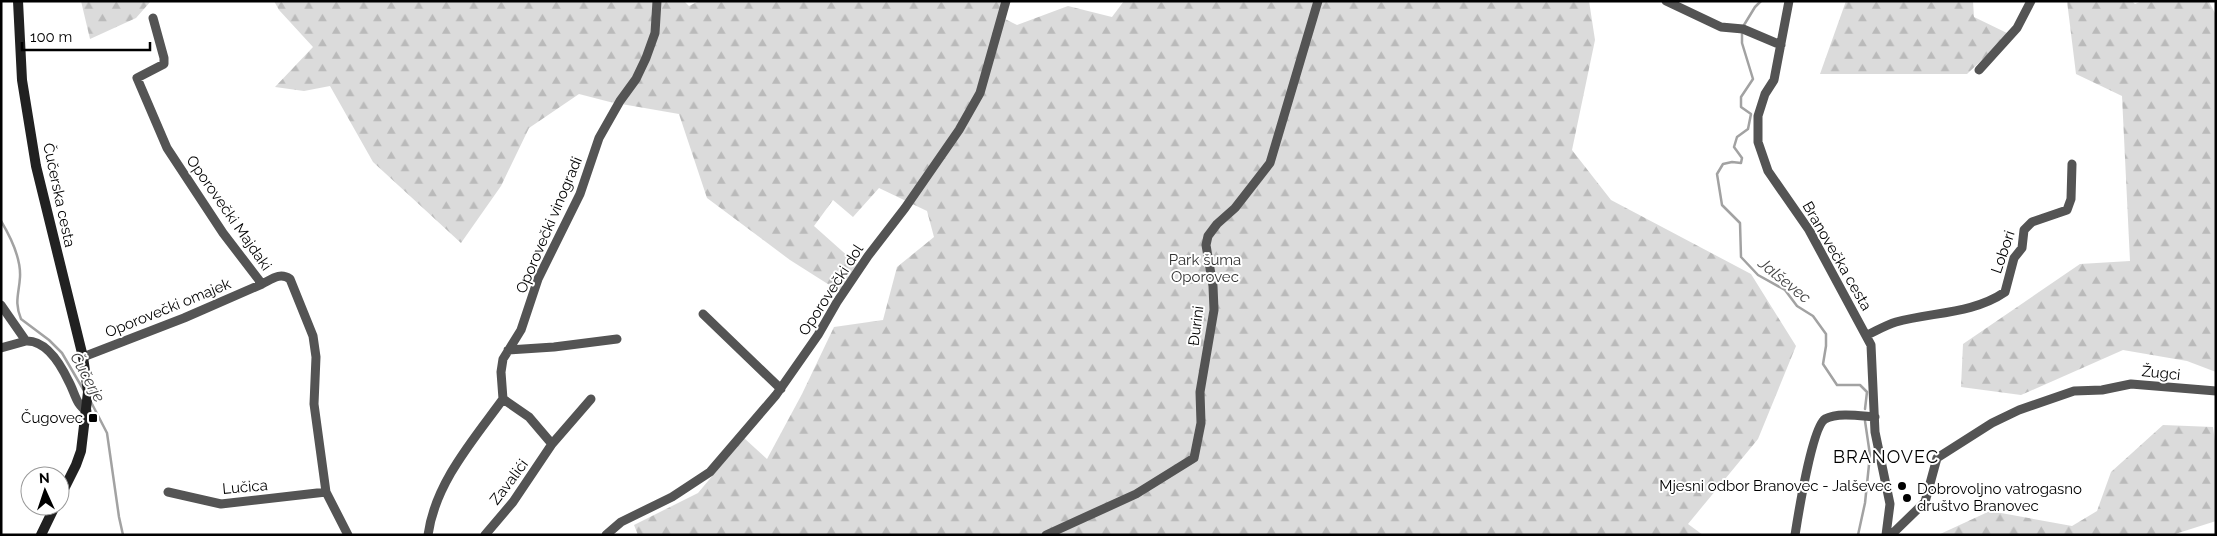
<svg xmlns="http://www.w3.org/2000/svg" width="2217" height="536" font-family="Raleway,sans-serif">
<defs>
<pattern id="forest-firs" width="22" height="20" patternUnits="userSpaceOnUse" patternTransform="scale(1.25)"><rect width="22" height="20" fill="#dbdbdb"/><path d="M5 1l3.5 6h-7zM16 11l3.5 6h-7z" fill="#bababa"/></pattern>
</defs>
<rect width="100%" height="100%" fill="#fff"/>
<path fill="url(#forest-firs)" d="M81,1h70l-15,17 -46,21z
M274,1h410l5,5 10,-5h303l-3,15 18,9 51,-19 44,11 12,-16h465l6,39 -23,110 39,50 140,74 45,72 -38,93 -70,85 15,11h-1065l-4,-10 64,-32 46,-55 23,21 35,-65 32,-67 49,-7 14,-53 37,-30 -7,-26 -48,-23 -26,29 -20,-17 -19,26 46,41 -18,26 -52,-33 -83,-62 -28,-84 -69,-12 -31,-8 -50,34 -28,58 -40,57 -88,-81 -43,-76 -26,5 -29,-4 38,-40 -34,-37z
M1846,1h127l1,16 35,17 -42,40h-147z
M2067,1h65l3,3 7,-3h60l7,1 7,13v357l-29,-11 -64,-11 -102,45 -60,-8 2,-43 117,-80 50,-3 -8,-165 -46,-22z
M2163,425l50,2 3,21v73l-44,14h-234l52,-24 82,15 25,-15 14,-39z"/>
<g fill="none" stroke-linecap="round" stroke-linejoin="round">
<path stroke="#a2a2a2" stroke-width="2.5" d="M1744,25l11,-18 6,-6
M1742,32v11l11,36 -12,18v10l10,7 -3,15 -11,8 -3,10 8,11 -1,5 -9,-1 -9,2 -6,10 5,31 18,18 1,34 17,18 27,15 12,16 16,10 13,18v12l-3,18 14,21h23l7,7 -2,17
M1,221c9,15 20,38 19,56 -1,17 -6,25 1,42l28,21 13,13 21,36
M91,402l16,31 12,84 4,18
M1858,535l7,-32 5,-48 -5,-34"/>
<path stroke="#545454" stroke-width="9" d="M1666,1l55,26 22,2 38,16
M1789,1l-15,79 -9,14 -7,22v26l10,29 41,59 62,115 4,87 15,72 -4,31
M153,18l11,40v6l-27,14 30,70 56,85 39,51c10,-5 18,-12 28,-5l23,57 3,21 -2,47 12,88 22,43
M1979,70l38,-42 14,-27
M1,305l25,36c21,-1 35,24 43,41 6,11 7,23 18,29
M703,314l78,75
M1867,335c9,-4 19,-10 29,-13 36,-10 77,-8 109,-30l9,-34 8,-10 2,-18 8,-8 35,-12 4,-11 1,-35
M1,348l25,-7
M508,350l46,-3 63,-8
M83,357l101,-39 78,-34
M552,444l39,-45
M168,492l53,12 105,-12
M428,535c7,-52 46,-96 75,-136l-2,-27 2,-13 18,-29 17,-51 42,-85 19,-56 21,-37 16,-22 10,-21 9,-25 2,-32
M485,535l28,-33 39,-58 -23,-27 -26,-18
M606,535l15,-13 51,-25 38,-25 66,-77 42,-60 19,-33 31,-46 37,-48 54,-78 21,-37 26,-92
M1046,535l90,-41 58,-36 7,-35 -1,-31 14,-82 -1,-24 -7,-41 2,-9 9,-12 18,-16 35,-45 48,-162
M1795,535c3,-19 17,-108 30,-116 13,-7 36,-3 50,-2
M1891,535l34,-33 12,-44 55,-35 27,-13 55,-19 28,-1 29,-6 85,7"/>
<path stroke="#212121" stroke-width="10" d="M18,1l4,79 14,86 47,191 5,35 -7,59 -5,14 -16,32
M41,535l14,-29"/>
</g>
<g fill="#000" stroke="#fff" stroke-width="2">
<rect x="88" y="413" width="10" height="10" rx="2.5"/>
<circle cx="1902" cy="486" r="5"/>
<circle cx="1907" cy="498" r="5"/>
</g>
<g text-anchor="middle" stroke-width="4" stroke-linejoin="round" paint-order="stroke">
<g font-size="15" fill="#000" stroke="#fff">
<text transform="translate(59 195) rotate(78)" y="5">Čučerska cesta</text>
<text transform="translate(229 213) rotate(55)" y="5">Oporovečki Majdaki</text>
<text transform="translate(549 225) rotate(-67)" y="5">Oporovečki vinogradi</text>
<text transform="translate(2003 252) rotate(-71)" y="5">Lobori</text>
<text transform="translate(1837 256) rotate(60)" y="5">Branovečka cesta</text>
<text transform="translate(831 290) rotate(-57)" y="5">Oporovečki dol</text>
<text transform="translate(168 308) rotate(-22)" y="5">Oporovečki omajek</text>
<text transform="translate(1196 326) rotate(-83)" y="5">Đurini</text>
<text transform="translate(2161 373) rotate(6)" y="5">Žugci</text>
<text transform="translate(509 482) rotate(-53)" y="5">Zavalići</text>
<text transform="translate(245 487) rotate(-5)" y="5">Lučica</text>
</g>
<g font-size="15" fill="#323232" stroke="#fff">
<text x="1205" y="265">Park šuma<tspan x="1205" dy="17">Oporovec</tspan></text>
</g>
<g font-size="15" fill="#000" stroke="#fff" text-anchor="end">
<text x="83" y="423">Čugovec</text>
<text x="1892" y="491">Mjesni odbor Branovec - Jalševec</text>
<text x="1917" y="494" text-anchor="start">Dobrovoljno vatrogasno<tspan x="1917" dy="17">društvo Branovec</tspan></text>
</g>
<g font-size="16" font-style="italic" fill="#434343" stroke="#fff">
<text transform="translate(1785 280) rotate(39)" y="6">Jalševec</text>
<text transform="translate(88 377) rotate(61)" y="6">Čučerje</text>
</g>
<g font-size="18" letter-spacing="1" fill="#000" stroke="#fff">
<text x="1886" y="463">BRANOVEC</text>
</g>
</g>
<rect width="2217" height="536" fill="none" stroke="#000000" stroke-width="5"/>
<g transform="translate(45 491) rotate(357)"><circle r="24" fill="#ffffff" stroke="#999999"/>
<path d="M0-4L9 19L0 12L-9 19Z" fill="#000000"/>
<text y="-8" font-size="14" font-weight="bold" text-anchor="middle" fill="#000000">N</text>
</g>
<path d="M22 42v8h128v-8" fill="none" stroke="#000000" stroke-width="2.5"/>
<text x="30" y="42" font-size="15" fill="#000000" stroke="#ffffff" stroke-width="4" paint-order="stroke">100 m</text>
</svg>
